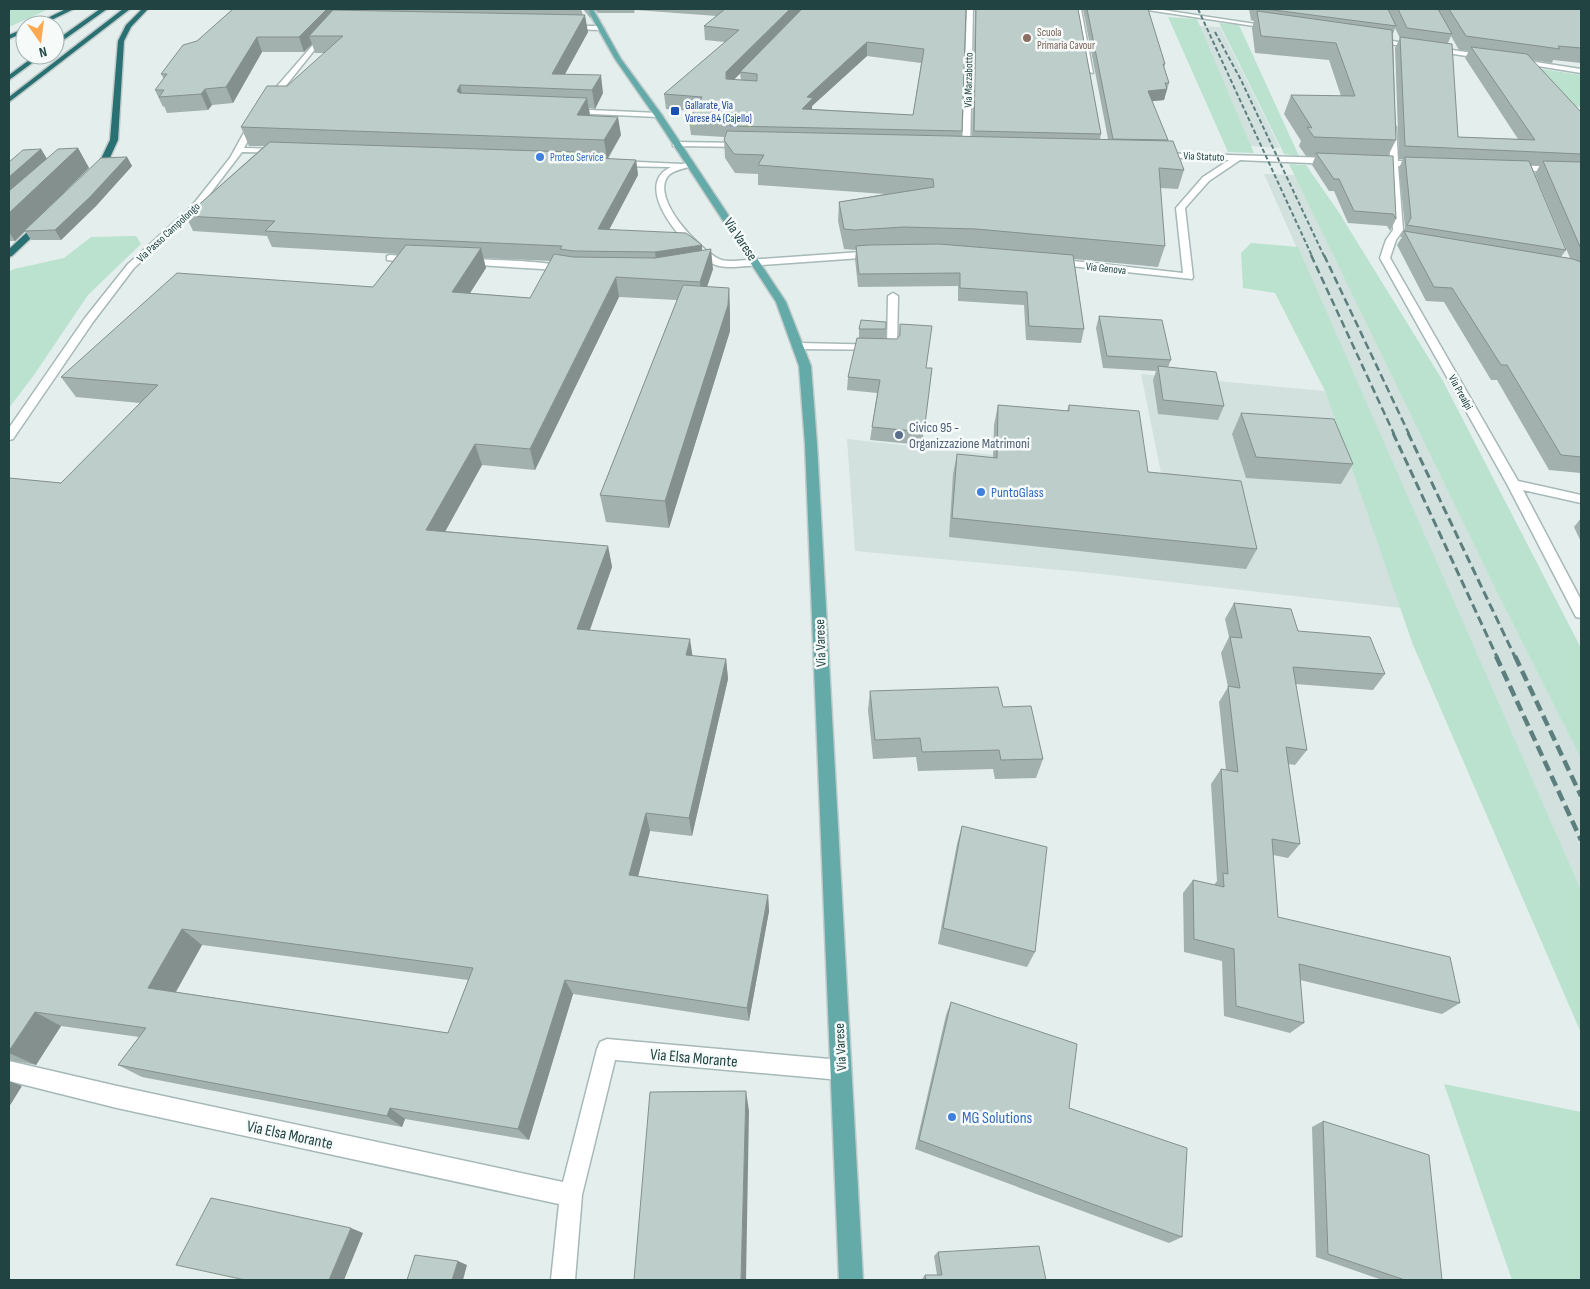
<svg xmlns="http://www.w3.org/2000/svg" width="1590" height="1289" font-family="'Sofia Sans Condensed',sans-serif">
<rect width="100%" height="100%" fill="#e4efed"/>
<path fill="#d2e0de" d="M1199,26l21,1 60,121 -29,-2z
M1264,174l31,1 201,415 85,169v131z
M1141,374l184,17 76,217 -309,-35 -237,-22 -8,-112 314,34z"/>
<path fill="#bbe2cf" d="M9,9h40l-40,18z
M1168,17l29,2 57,134 -26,-1z
M1219,23l20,2 60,131 -15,-2z
M1523,66l58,9v32l-59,-9z
M1289,164l17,1 32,46 105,170 138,267v111l-85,-169z
M136,236l5,8 -53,51 -54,80 -25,33v-136l5,-3 50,-11 27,-21z
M1251,243l47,4 283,643v143l-168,-388 -88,-254 -50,-98 -32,-5 -2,-35z
M1444,1084l137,28v168h-69z"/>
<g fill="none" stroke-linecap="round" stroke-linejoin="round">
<g stroke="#a6b8b7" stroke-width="3">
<path id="minor" d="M347,9h6l-37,39 -44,55h-6v-4l46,-53z
M967,9h6l-3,142 -4,2 -4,-2z
M1075,9h6l12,64 -7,-2z
M1141,9h15l120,18 -3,2z
M568,26h33l3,2 -3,2 -35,-1 -1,-1z
M1372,38l114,17 3,2 -3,2 -116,-18 -1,-1z
M1516,59l65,10v4l-67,-11 -1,-1z
M567,109l91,4 4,2 -4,2 -88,-4h-3z
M251,120l7,2 -14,26 35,1h3v4l-40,-1 -45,59 -63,57 -41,54 -80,117 -4,1v-12l76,-110 43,-54 63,-57 39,-49z
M1389,125l7,2 2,34h22l4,3 -4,3 -22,-1 5,64 -7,10 -6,18 128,223 63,14v8l-58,-13 58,110v18l-5,-1 -69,-133 -127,-226 6,-18 7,-10 -3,-64h-17l-4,-3 4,-3 17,1z
M673,142l70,1 4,2 -4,2 -67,-1h-3z
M1155,153l177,5 4,3 -4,3 -92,-4 -31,21 -24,27 8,69 -1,2 -140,-15v-4l3,-1 128,14 -7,-65 27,-31 26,-17 -71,-3h-3z
M617,161l65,3 11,-2v4c-7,2 -20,4 -25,10 -18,23 32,74 51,83 4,2 10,2 15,2l141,-10 5,3 -5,3 -141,10c-8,0 -16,0 -23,-4 -23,-12 -82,-77 -40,-96l-57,-1 -1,-2z
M1513,165l68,3v5l-71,-3 -1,-2z
M390,255l25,2 5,3 -5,3 -28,-3v-4z
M465,259c20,1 95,1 107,11l-5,3 -25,-4 -80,-5v-4z
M893,293l5,3 -1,52 -1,2 -97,-1 -5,-3 5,-3 88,2 1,-49z
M607,1039l234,21 7,3 3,7 -3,7 -7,3 -226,-20 -33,135 -7,85h-24l8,-76 -442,-96 -108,-27v-20l108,25 446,96 34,-133 3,-7z"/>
</g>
<g stroke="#c1cbca" stroke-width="3">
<path id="major" d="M587,9h6l28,50 41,56 124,187 25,64 6,78 46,836h-24l-34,-836 -6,-78 -23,-64 -122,-187 -39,-56z"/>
</g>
<g stroke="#c1cbca" stroke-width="3">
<path id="highway" d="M66,9h8l-33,16h-8z
M100,9h7l-52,37v-5z
M123,9h7l-121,93v-5z
M142,9h6l-17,18 -7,14 -6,99 -10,22 -11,12h-6l-1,-2 10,-11 10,-21 8,-99 8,-16z
M25,28v4l-16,7v-4z
M36,55h7l-34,25v-5z
M42,220l3,1v4l-33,31 -3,1v-8l30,-28z"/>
</g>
<use href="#minor" fill="#fff" fill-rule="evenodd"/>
<use href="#major" fill="#64aaa9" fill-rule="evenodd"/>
<use href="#highway" fill="#297073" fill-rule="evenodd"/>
<path stroke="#5c7f7e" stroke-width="2" stroke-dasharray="4.5 2.5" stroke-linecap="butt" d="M1198,9l114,247
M1215,32l26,48 83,176"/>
<path stroke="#5c7f7e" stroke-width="2.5" stroke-dasharray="8 4" stroke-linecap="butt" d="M1311,255l83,179
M1324,255l85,179"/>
<path stroke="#5c7f7e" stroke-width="3" stroke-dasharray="9 4.5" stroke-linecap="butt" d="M1393,433l104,224
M1408,433l107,224"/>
<path stroke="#5c7f7e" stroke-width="4.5" stroke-dasharray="11 5.5" stroke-linecap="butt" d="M1496,656l85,184
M1515,656l66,140"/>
</g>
<path fill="#a2b0ae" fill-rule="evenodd" d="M233,9h348l7,23 -24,43 39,18 -8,16 -6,-1 1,7 31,20 -13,24 28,1 2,15 -29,55 93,21 11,18 -6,18 22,1 1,26v17l-61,197 -63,-6 -6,-27 77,-195 -58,-3 -84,173 -53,-5 -37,66 163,15 4,21 -22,63 102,26 34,3 2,20 -36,157 -42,-5 -12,45 130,19 1,16 -20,110 -176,-27 -44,146 -124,-21 -3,8 -260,-50 -24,-12 21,-28 -78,-11 -25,39 -27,-5v-582l52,5 79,-80 -64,-6 -15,-20 312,-90 25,-33 -126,-7 -5,-11 -74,-5 -7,-15 78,-70h-15l-8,-19 84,-74h-10l-3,-9 -8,8h-42l-29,51 -21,2 -4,5 -41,3 -3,-7 -1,1 -8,-17 9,-11 -3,-5 36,-33zM483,258l68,3 -21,37 -60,-5 16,-25zM202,945l266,35 -20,53 -272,-41z
M583,9h6l2,10z
M594,9h372l-4,127h10l3,-127h103l23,125 -1,5h8l-25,-130h65l17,55 -1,4 5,15 -5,17 -12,1 16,40 16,29 -6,19 -18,-1 5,58 -7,21 -84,-8 10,70 -3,14 -55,-3 -2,-35 -66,-4v-15l-100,1 -3,-28 1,-9 -12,-1 -6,-28 1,-19 46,-8 -127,-9v-11l-23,-1 -10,-15 -1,-18 1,-3 -34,-2 -2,-15 5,-9 -28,-2 -2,-15 61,-52 -20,-2 -1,-14 13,-10 -82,-6 -1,3h-36zM867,56l54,7 -8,52 -101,-6v-3zM740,73l1,7 -7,-1z
M1249,9h332v54l-28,-3 -1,3 -20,-3 49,52v361l-32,-3 -52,-90h-6l-47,-78 -18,-1 -29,-56 5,-8h-2l5,-9 -6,-60 4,-9h-4l-4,-111 5,-10 -5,-10 -2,6 3,106 -8,16 8,63 -6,12 -3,-5 -39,-3 -14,-32h-5l-17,-26 3,-8 -9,-1 -7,-10 2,-5 -17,-27 7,-19 50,1 -12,-36 -74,-7 -3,-25 2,-7 -3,-1zM1451,36l8,14 10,1 -4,7 53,81 -60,-2 -10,-94zM1531,165h9l-5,9 35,84 -9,-1 5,-7z
M78,148l11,20 -43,42 81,-53 5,9 -36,40 -35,34h-30l-6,-9 -10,10h-6v-79l32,-13 6,10z
M1099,316l72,44 -3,7 56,39 -6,14 -60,-6 -5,-34 3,-9 -53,-3 -7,-40z
M900,324l26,44h6l-10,77 -52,-5 2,-13 5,-34 -30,-3 1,-13 11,-39v-9h27v10h11l2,-3z
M998,405l69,6 2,-6 79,67 109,77 -11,20 -297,-32 4,-63 4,-20 36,4 1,-33z
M1241,413l112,51 -12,20 -95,-6 -14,-44z
M1581,518v24l-7,-15z
M1234,603l64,28 87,43 -12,16 -78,-6 12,66 -12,15 -7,-1 12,80 -12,14 -15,-3 5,62 182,86 -18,11 -142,-34 4,43 -14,10 -66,-17 -2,-55 -38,-9 -1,-59 10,-13 21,5 3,-4 -6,-97 10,-15 5,1 -7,-68 9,-15 -7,-34 8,-16 -4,-18z
M870,691l133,16 40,52 -7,19 -41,1 -2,-10 -75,2 -2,-14 -43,2 -5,-49z
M962,826l73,126 -8,15 -89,-23 19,-100z
M951,1002l118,106 113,129 -13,6 -254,-94 31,-134z
M1323,1121l119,159h-60l-66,-23 -4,-130z
M938,1252l108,28h-124v-1l3,-4h12l-3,-19z"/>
<path fill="#84908d" d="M327,9h16v2l-34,25 3,8 -8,8 -5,-15z
M790,9h13l-76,78 -1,-15z
M585,15l3,17 -31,57 -5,-15z
M257,37l5,15 -29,51 -7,-16z
M867,42v14l-55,50v6l-10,-3 5,-12z
M601,75l2,18 -8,16 -3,-19z
M460,85l4,18 -7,-12z
M205,89l7,16 -4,5 -7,-16z
M1167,89l-3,11 -19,2 3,-11z
M587,98l3,18 -13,-1z
M618,117l3,18 -14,24 -3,-19z
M78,148l11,20 -74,73 -6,-9v-19z
M41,149l12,20 -44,40v-32z
M127,157l5,9 -36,40 -35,34 -6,-10z
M636,160l2,15 -37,70 -3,-16z
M702,245l1,16 -46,7 -2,-16z
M481,248l5,20 -28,44 -6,-20z
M711,249l2,20 -11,32 -2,-19z
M616,277l3,20 -84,173 -5,-21z
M729,288l1,26v17l-61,197 -4,-27z
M475,444l7,21 -47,85 -9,-20z
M608,546l4,21 -29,82 -6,-20z
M690,639l3,20 -7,-4z
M726,659l2,20 -36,157 -3,-18z
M646,813l4,18 -16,61 -5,-17z
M768,895l1,16 -20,110 -2,-13z
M182,929l20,16 -32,57 -22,-14z
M565,980l8,14 -44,146 -11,-11z
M35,1012l26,14 -25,39 -27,-12v-2z
M9,1081l13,5 -13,21z
M746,1091l3,20 -3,169h-5z
M390,1108l15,11 -3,8 -15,-11z
M351,1228l12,5 -19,47h-15z
M458,1261l9,4 -4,15h-11z"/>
<path fill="#bccdca" stroke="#84908d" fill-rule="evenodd" d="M233,9h94l-28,28h-42l-31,50 -21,2 -4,5 -42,3 5,-7h-9l12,-16h-6l22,-29 14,-4z
M725,9h65l-64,63v7l31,2v-7l-17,-2 62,-63h164l-4,122 -232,-5 1,-4 -42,-2 13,-23 -38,-3 75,-64 -35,-4zM867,42l57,7 -11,66 -111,-6 11,-11 -6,-1z
M976,9h102l23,125 -127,-3z
M1087,9h61l17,55h-2l6,19h-4l2,6 -19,2 20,49 -55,-1z
M1266,9h122l8,17z
M1398,9h40l14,25 -45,-6z
M1449,9h132v39l-23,-2 2,3 -94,-13z
M333,10l252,5 -33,59 49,1 -9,15 -132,-5 -3,6 2,2 128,5 -10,17 41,2 -14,23 -363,-13 26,-41h20l56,-50h-34z
M1257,11l135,19 4,110 -82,-3 -7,-10 5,1 -21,-33 64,1 -19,-53 -75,-7z
M1400,37l52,7 6,93 77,3 -64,-93 56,7 54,58v42l-176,-8z
M727,131l446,10 11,29 -25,-2 6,78 -189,-17 -72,-2 -49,3 -11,-1 -5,-27 95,-15 -1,-8 -175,-14 6,-10 -30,-1 -10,-14z
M270,142l330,11 -3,5 39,2 -38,69 88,4 16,12 -47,7 -81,-1 -14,-2 2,-3 -179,-8 -118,-7 10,-10 -89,-5z
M78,148l-69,65v-22l49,-42z
M41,149l-32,28v-15l14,-12z
M1316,153l77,3 3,63 -3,-5 -39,-3 -15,-32h-5z
M127,157l-37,40 -35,33 -31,1 77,-73z
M1405,157l124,4 37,89 -159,-25 4,-7z
M1543,161l38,1v87z
M1404,231l169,28 8,3v195l-20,-2 -54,-90h-6l-49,-77 -18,-1z
M939,244l134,11 11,74 -55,-3 -2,-34 -67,-4v-15l-101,1 -3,-28 14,-1z
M406,245l75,3 -29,44 78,6 24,-44 19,3 82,1 56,-9 -11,33 -84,-5 -86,172 -55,-5 -49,86 182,16 -31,83 113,10 -4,16 40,4 -37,159 -43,-5 -17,62 139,20 -21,113 -182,-28 -47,149 -128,-21 -3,8 -269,-51 28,-37 -111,-16 -26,39v-573l52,5 97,-98 -97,-8 116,-104 196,14zM182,929l291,39 -25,65 -300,-45z
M683,285l46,3 -1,17 -63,196 -65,-6z
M1099,316l63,4 9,40 -64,-4z
M861,320l25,2v7h-27z
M900,324l32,2 -6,42h6l-8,64 -52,-5 8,-47 -32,-3 9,-39 40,1 3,-4z
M1158,366l58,6 8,34 -61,-6z
M998,405l71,6v-6l70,6 9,61 93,9 16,68 -305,-31 5,-64 40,4z
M1241,413l93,6 19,45 -97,-7z
M1234,603l57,6 7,22 72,6 15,37 -92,-7 14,83 -21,-3 14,97 -28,-5 6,78 172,40 10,46 -161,-39 5,59 -68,-17 -2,-57 -40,-10 -1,-59 31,7 -1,-14 5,1 -7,-105 17,3 -10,-86 12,2 -10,-51 12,1z
M998,687l5,20 28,-1 12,53 -42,1 -2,-10 -77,2 -2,-14 -45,2 -5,-49z
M962,826l85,21 -12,105 -92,-24z
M951,1002l126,42 -8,64 118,40 -5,89 -263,-97z
M746,1091l-5,189h-107l16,-188z
M1323,1121l106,34 13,125h-37l-77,-26z
M211,1198l140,30 -22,52h-84l-69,-15z
M1039,1246l7,34h-120l-1,-5h17l-4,-23z
M415,1255l43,6 -6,19h-45z"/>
<circle fill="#8d6e63" stroke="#f6fbfa" stroke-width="2" cx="1027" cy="38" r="5"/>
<rect fill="#1a4fb4" stroke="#f6fbfa" stroke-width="2" x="670" y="106" width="10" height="10" rx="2.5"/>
<g fill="#3f7fe0" stroke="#f6fbfa" stroke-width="2">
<circle cx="540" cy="157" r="5"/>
<circle cx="981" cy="492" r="5"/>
<circle cx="952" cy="1117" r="5"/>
</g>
<circle fill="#5c6f8a" stroke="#f6fbfa" stroke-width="2" cx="899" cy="435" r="5"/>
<g text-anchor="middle" stroke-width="5" stroke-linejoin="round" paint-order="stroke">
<g font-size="11" fill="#785e54" stroke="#f6fbfa" text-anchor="start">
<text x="1037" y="36">Scuola<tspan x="1037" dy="13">Primaria Cavour</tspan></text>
</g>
<g font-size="11" fill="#214443" stroke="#f6fbfa">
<text transform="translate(968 80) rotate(-89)" y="4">Via Marzabotto</text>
<text transform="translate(1204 156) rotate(2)" y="4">Via Statuto</text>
<text transform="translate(168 232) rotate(-43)" y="4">Via Passo Campolongo</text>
<text transform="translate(1106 268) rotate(6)" y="4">Via Genova</text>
<text transform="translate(1461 392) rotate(61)" y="4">Via Prealpi</text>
</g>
<g font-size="11" fill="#164399" stroke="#f6fbfa" text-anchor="start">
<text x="685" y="109">Gallarate, Via<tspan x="685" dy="13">Varese 84 (Cajello)</tspan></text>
</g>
<g font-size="11" fill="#366cbe" stroke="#f6fbfa" text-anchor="start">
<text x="550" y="161">Proteo Service</text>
</g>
<g font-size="14" fill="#214443" stroke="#f6fbfa">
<text transform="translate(741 239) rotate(56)" y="5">Via Varese</text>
<text transform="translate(820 643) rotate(-92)" y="5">Via Varese</text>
<text transform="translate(840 1047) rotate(-93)" y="5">Via Varese</text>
</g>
<g font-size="14" fill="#4e5e75" stroke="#f6fbfa" text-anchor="start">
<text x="909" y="432">Civico 95 -<tspan x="909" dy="16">Organizzazione Matrimoni</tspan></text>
</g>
<g font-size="14" fill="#366cbe" stroke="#f6fbfa" text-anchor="start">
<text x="991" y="497">PuntoGlass</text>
</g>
<g font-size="16" fill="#214443" stroke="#f6fbfa">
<text transform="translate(694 1057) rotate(5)" y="6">Via Elsa Morante</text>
<text transform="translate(290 1134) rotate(12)" y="6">Via Elsa Morante</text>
</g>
<g font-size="16" fill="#366cbe" stroke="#f6fbfa" text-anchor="start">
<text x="962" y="1123">MG Solutions</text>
</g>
</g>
<rect width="1590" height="1289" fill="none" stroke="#214443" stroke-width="20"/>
<g transform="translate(40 40) rotate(166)"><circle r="24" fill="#f6fbfa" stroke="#a1b2b1"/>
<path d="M0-4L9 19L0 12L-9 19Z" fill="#ffa852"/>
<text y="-8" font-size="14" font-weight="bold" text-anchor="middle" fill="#214443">N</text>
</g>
</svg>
